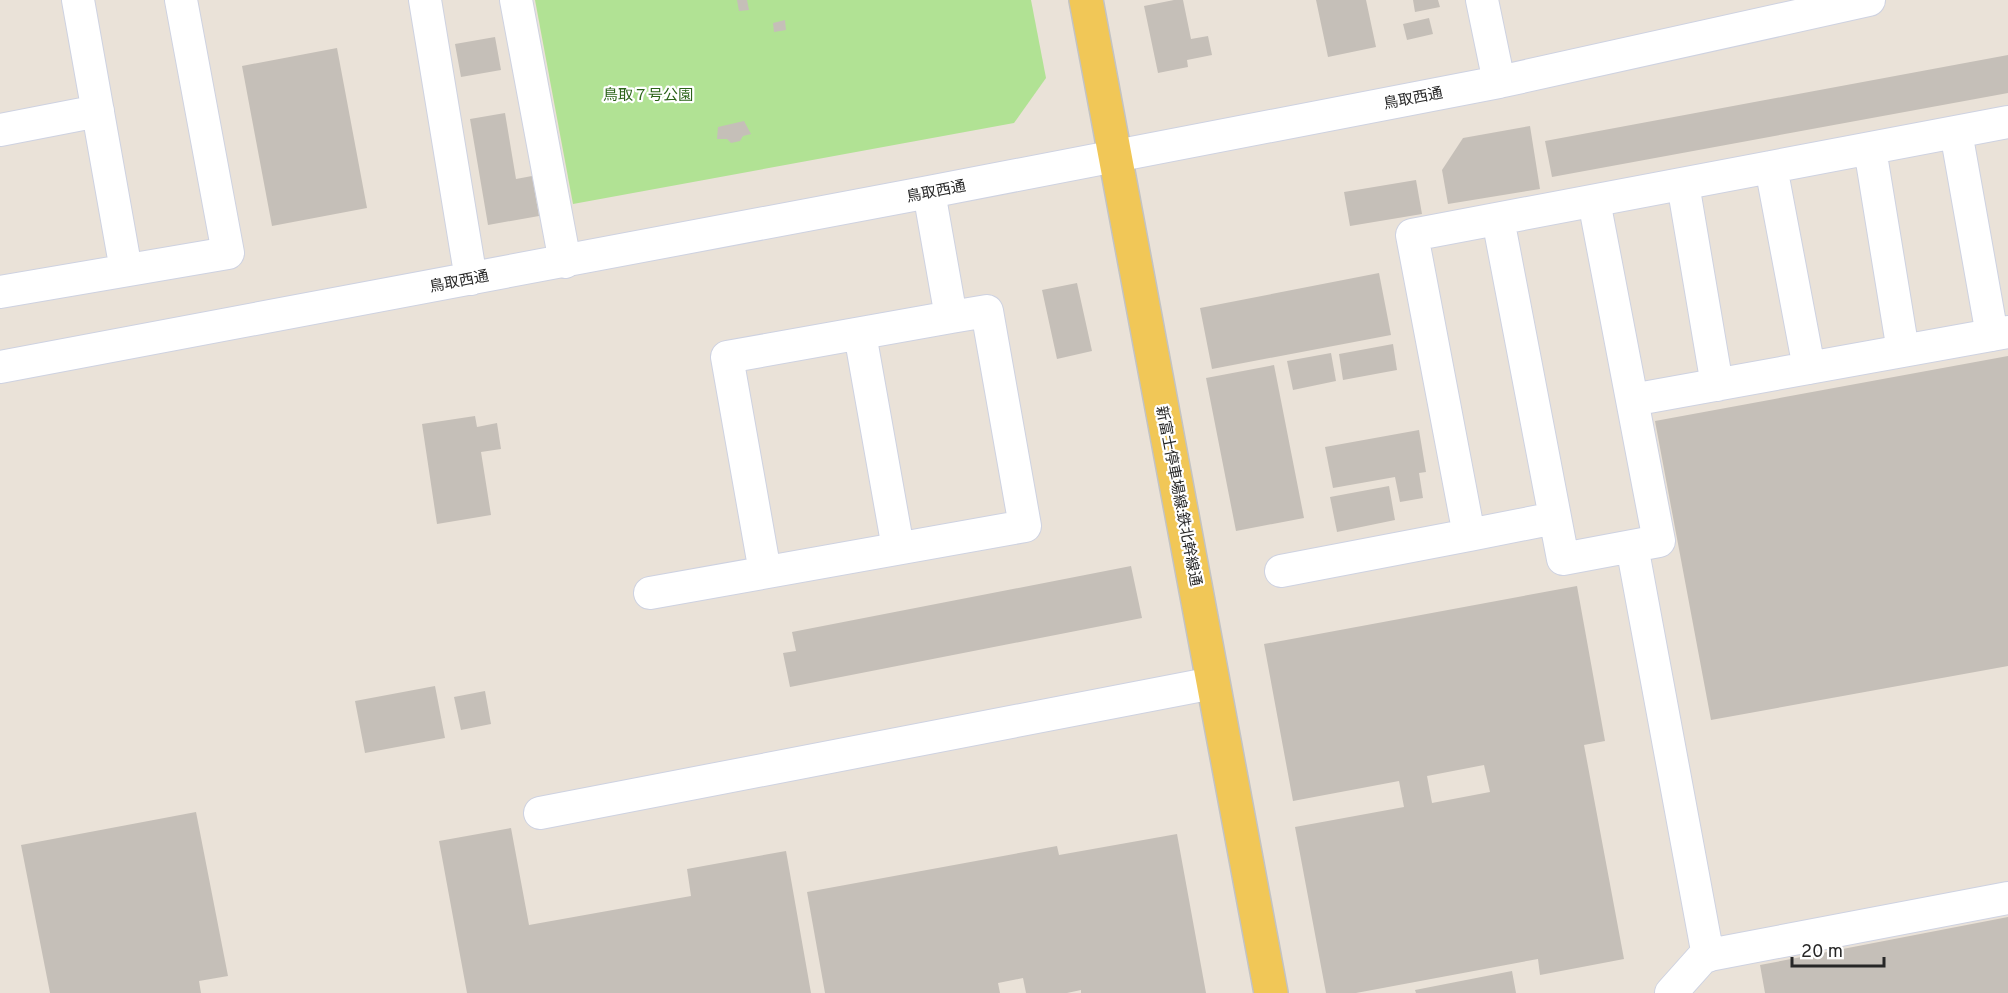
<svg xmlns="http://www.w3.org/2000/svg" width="2008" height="993" font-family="Overpass,'Noto Sans JP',sans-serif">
<rect width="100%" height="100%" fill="#eae2d8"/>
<path fill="#b1e294" d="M535,0h496l15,78 -32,45 -441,81z"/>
<path fill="#c5bfb8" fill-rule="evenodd" d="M737,0h10l2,10 -10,1z
M1174,0h9l8,39 17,-3 4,19 -25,5 1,7 -30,6 -14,-67z
M1316,0h50l10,47 -48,10z
M1413,0h25l2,7 -25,5z
M1429,18l4,16 -26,6 -4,-16z
M785,20l1,10 -12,2 -1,-9z
M495,37l6,33 -40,7 -6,-33z
M337,48l30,160 -95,18 -30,-160z
M2008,55v38l-456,84 -7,-36z
M505,113l11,66 16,-3 7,40 -51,9 -18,-106z
M744,121l7,13 -8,2 -3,5 -9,2 -4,-4h-10l1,-12z
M1530,126l10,63 -92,15 -6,-34 21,-32z
M1416,180l6,34 -72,12 -6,-34z
M1379,273l12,62 -179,34 -12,-61z
M1077,283l15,68 -35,8 -15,-69z
M1393,344l4,26 -54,10 -4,-26z
M1331,353l5,28 -43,9 -6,-29z
M2008,356v310l-297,54 -56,-299z
M1274,365l30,153 -68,13 -30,-153z
M475,416l2,11 20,-4 4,26 -20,3 10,63 -54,9 -15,-100z
M1419,430l7,42 -7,1 4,25 -23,4 -5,-25 -62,11 -8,-41z
M1389,486l6,34 -58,12 -7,-35z
M1131,566l11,52 -352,69 -7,-34 13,-2 -4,-19z
M1577,586l28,155 -21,4 40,214 -84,16 -2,-16 -182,34h-30l-31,-166 109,-20 -5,-26 -106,20 -29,-157zM1484,765l6,27 -58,11 -5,-27z
M435,686l10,52 -80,15 -10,-52z
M485,691l6,33 -30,6 -7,-33z
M196,812l32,164 -29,5 2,12h-151l-29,-148z
M511,828l18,97 162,-29 -4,-27 99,-18 25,142h-344l-28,-152z
M1177,834l29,159h-125v-3l-14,3h-41l-3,-15 -25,5 2,10h-175l-18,-101 250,-46 2,9z
M2008,917v76h-243l-5,-28z
M1512,971l4,22h-100l-1,-3z"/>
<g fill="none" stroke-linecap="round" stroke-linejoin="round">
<g stroke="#ced2e1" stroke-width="34">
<path id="minor" d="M78,0l48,270
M425,0l46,279
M516,0l49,262
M1482,0l17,82
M0,130l98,-19
M1956,132l36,203
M1870,149l33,202
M1771,167l38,201
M1683,184l34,201
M1498,219l65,340 96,-18 -65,-340
M0,292l228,-39 -47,-253
M860,334l38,214
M0,367l929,-175 570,-110 370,-82
M1632,400l376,-68
M1469,535l86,-17
M1632,546l76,410
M1281,571l188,-36 -57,-300 596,-113
M765,572l-38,-215 224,-40 -22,-125
M650,593l375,-67 -38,-215 -36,6
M540,813l673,-130
M1671,993l33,-37 304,-58"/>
</g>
<g stroke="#c3c3c3" stroke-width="36">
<path id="major" d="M1086,0l185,993"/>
</g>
<use href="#minor" stroke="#fff" stroke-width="32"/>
<use href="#major" stroke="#f1c757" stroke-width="33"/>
</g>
<g text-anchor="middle" stroke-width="4.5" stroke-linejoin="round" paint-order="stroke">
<g font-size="15" fill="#2b6318" stroke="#fff">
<text x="648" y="100">鳥取７号公園</text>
</g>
<g font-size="15" fill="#272727" stroke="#fff">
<text transform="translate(1413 98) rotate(-11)" y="5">鳥取西通</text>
<text transform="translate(936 191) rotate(-11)" y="5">鳥取西通</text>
<text transform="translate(459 281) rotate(-11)" y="5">鳥取西通</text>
<text transform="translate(1179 496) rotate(79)" y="5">新富士停車場線:鉄北幹線通</text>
</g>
</g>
<path d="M1792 957v9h92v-9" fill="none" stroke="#272727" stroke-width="3"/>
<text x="1801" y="957" font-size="18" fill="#272727" stroke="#ffffff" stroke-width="4.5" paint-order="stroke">20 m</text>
</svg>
